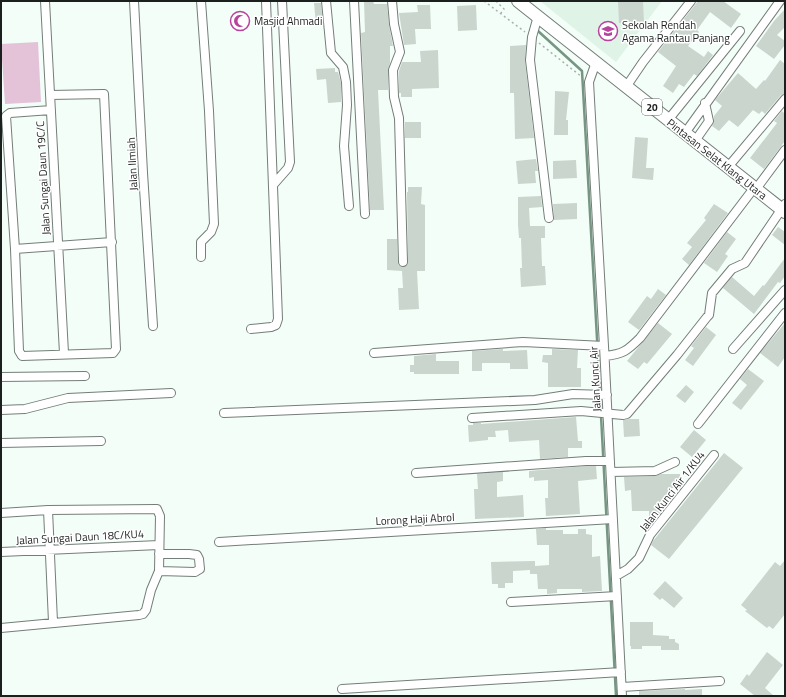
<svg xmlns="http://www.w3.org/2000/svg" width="786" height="697" font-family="'Titillium Web',sans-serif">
<rect width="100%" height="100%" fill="#f2fef7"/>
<path fill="#e0f3e7" d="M540,1h122l-46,61z"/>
<path fill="#e4c3d9" d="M38,42l3,60 -36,2 -4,-60z"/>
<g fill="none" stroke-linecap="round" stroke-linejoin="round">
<path stroke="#769583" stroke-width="2.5" d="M538,31l44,40 18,321
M600,397l16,299"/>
</g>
<path fill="#cad5ce" d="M364,1h9l1,3h13l2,21 4,21h-3v17l-2,7v20h-10l6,120h-14l-9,-177 4,-1z
M618,1h25l1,22h-25z
M698,1h25l18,13 -10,14 -21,-16 -13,18 2,2 -11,14 16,11 4,-6 5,4 -16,21 -3,-2 -10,13 -5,-3 -6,9 -10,-7 13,-20 -18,-14z
M314,3h7l2,20 -7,1z
M417,5h13l1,24h-16l1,15 -12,1 -5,-32 19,-1z
M476,5l1,25 -19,1 -1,-25z
M785,9v18l-8,8 8,6v4l-11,14 -18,-13 18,-25z
M526,45l-1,16 9,77 -19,1 -1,-46h-4v-47z
M438,50l1,38 -27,1v8h-11v-4h-2v-22l3,-9h19l-1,-11z
M780,60l5,4v30l-4,1 -16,19 -3,-3 -3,3 -6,-4 -15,17 -9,-7 -10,11 -7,-5 2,-4v-6l8,-10 -7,-6 23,-27 18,16 8,-9 1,1z
M335,68v4h3l3,11v19l-13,1 -2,-24 -9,1 -1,-11z
M555,91l14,1 -3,28h2v15h-14z
M782,111l3,3v27l-21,28 -14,-11 27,-35 -3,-2z
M405,122h16v16h-16z
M635,137l13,1 -2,30h8l-1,12 -21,-2z
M536,159l2,12h-3l1,12 -18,1 -2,-23z
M576,160l1,18 -24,1v-18z
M408,187h14l-1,17 4,1v66h-8l2,38 -20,1 -1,-22h5l-1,-17 -15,-1v-31h10l1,26 3,2 5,-1 2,-4 -1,-70h1z
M541,196l1,11 -13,1 1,18h15v12h-4l1,28h3l1,19 -25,2 -1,-19h2l-1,-30h-2l-1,-13v-28z
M577,203v16l-23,1 -1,-16z
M714,204l14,9 -39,52 -7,-6 10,-12 -5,-4 19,-23 -2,-2z
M778,227l7,5v13l-13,-10z
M727,232l9,7 -11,15 3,2 -11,16 -13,-9z
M785,258v18l-5,7 -2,-1 -24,32 -31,-26 9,-11 22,19 9,-11 1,1z
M658,289l8,6 -27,35 -11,-8 19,-26 4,3z
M658,323l14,11 -25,30 -3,-2 -6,7 -11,-8z
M785,323v34l-7,10 -18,-14z
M706,327l10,8 -23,31 -8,-6 9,-12 -3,-2z
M503,349v2l24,-1 1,19h-18v-6h-28v8h-10v-20z
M552,349l26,1 -1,18h4v19h-33v-24l-6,-1 1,-7h9z
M436,354v7h23v13h-45v-2h-4v-7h4v-9z
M748,369l16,12 -23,29 -9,-7 15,-18 -7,-6z
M686,385l8,7 -9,11 -9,-7z
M576,417l2,24h4v7h-14v9l-28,2 -1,-19 -30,2 -1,-12 -13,1 1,6h-8v3l-19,2 -1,-17h5v-2h8v1z
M629,419h10l1,17 -16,1 -1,-17z
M694,430l12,10 -14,17 -12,-10z
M724,453l19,15 -74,91 -18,-14 2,-4z
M586,466h10l1,13 -19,2 2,33 -34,2 -1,-18h3v-18l-14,1v-4l-5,1v-7z
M503,472v9l-6,1v15l26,-2 1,22 -49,2 -1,-30h4l-1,-15z
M661,474h19l1,14h-12v14l-14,18h-6v-9h-17l-1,-21 -6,1 -1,-14 31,-1z
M546,528v2h17v4h15v-5h8v5l6,1v22l8,-1 2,35 -20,1v-3h-25v4l-10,1v-5h-9l-1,-15h-7v-4l-17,1v12h-8v5h-7v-4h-6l-1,-22 44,-1v5l14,-1v-20h-12l-1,-16z
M785,560v54l-12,15 -4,-3 -2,2 -22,-17 2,-1 -6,-5 34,-43 5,4z
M665,581l18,17 -9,10 -12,-10 -2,2 -7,-6z
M630,622h23v13l16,1v3h6v3l4,2v6h-18v-4h-19v3h-11v-3h-1z
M767,652l16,13 -18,23 9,8h-19l-15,-12 7,-10 2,2z
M685,689v1l17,-1v7h-63v-5z"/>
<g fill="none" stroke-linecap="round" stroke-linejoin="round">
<g stroke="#747e78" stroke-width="10">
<path id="minor" d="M45,1l19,352
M134,1l9,172 10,153
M201,1l8,110 5,113 -3,8 -10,10v15
M326,1l5,52 12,14 3,15 1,23 -3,41 5,60
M354,1l11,213
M392,1l2,23 6,28 -7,18 1,27 5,21 4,144
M538,16l-6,21 -2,23 19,158
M596,62l-7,20 15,264 18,350
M626,87l17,-25 48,-61
M50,95l54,-1 12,255 -3,4 -91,3 -3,-5 -4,-102 97,-7
M668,120l72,-89
M685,133l95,-132
M695,141l14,-20 -4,-18
M728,167l57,-68
M273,185l15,-17 2,-6 -8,-161
M756,189l29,-39
M15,249l-9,-133 4,-3 41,-3
M251,329l20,-2 5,-2 2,-6 -12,-318
M733,349l52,-59
M374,353l149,-11 81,4
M605,356c18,-2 22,-5 35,-18l114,-150
M1,377l84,-1
M1,410l24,-1 43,-11 103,-5
M224,413l311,-13 38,-6 34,1
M472,418l109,-7 42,4 4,-1 50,-59 30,-38 2,-2 3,-22 20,-24 13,-6 40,-59
M698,424l87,-111
M1,443l100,-2
M611,472l44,-1 20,-9
M416,473l170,-12h24
M1,513l47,-3 5,112
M219,542l394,-23
M1,552l158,-7
M159,554h30l8,1 2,4 1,10 -5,3 -36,-1
M616,576l12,-7 11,-11 11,-23 64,-80
M511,602l106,-6
M1,628l138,-13 4,-1 3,-4 5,-20 8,-19 1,-55 -3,-7 -109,1
M622,687l98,-6
M342,689l279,-17"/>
</g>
<g stroke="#747e78" stroke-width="14">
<path id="highway" d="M518,1l267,211"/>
</g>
<path stroke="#a8b1ac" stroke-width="1.5" stroke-dasharray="2 3" stroke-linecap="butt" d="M484,1l41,31
M496,1l8,8 -3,4
M539,43l43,34"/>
<use href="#minor" stroke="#fff" stroke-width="8"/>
<use href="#highway" stroke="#fff" stroke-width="12"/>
</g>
<defs>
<g id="mosque-ring" transform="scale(1)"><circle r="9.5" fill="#fff" stroke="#b7439c" stroke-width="1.5"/><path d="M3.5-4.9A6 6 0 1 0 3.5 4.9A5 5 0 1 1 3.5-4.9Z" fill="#b7439c"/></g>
<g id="school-ring" transform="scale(1)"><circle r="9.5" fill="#fff" stroke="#b7439c" stroke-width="1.5"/><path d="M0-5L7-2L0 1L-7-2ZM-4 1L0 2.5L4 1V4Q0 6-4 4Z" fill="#b7439c"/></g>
</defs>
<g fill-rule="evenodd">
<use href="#mosque-ring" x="240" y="21"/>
<use href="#school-ring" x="608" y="31"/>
</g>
<g text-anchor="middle" stroke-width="3" stroke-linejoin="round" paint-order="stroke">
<rect fill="#fff" stroke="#5f6261" stroke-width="1" x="642" y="99" width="20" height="16" rx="3"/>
<g font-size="10" font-weight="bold" fill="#1b1f1d">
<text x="652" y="111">20</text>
</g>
<g font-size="11" fill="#1b1f1d" stroke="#fff" text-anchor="start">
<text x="254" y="25">Masjid Ahmadi</text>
<text x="622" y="29">Sekolah Rendah<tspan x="622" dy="13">Agama Rantau Panjang</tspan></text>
</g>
<g font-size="11" fill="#1b1f1d" stroke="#fff">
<text transform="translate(717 159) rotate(38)" y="4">Pintasan Selat Klang Utara</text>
<text transform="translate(132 164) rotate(-93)" y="4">Jalan Ilmiah</text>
<text transform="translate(43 178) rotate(-93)" y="4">Jalan Sungai Daun 19C/C</text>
<text transform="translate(595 379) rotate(-93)" y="4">Jalan Kunci Air</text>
<text transform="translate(672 491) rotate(-52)" y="4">Jalan Kunci Air 1/KU4</text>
<text transform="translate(415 519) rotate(-3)" y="4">Lorong Haji Abrol</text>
<text transform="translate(80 537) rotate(-3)" y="4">Jalan Sungai Daun 18C/KU4</text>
</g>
</g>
<rect width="786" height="697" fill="none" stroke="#1b1f1d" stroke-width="4"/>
</svg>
